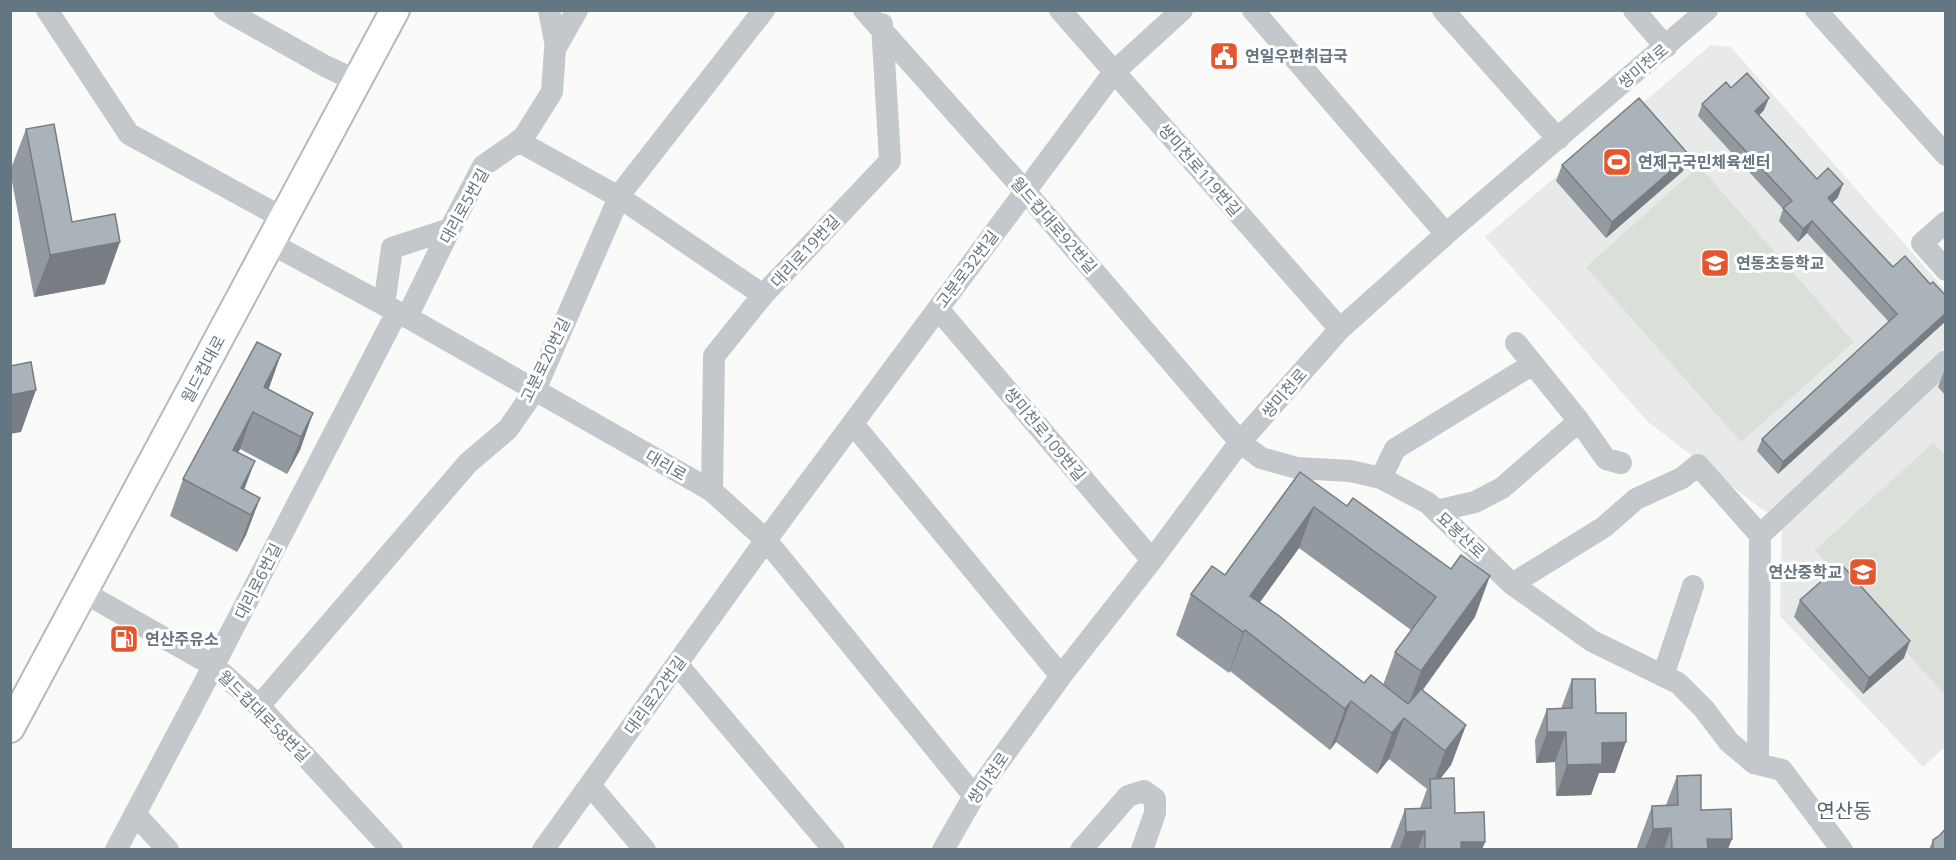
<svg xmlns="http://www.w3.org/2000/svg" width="1956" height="860" font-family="'Open Sans','Noto Sans KR',sans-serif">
<rect width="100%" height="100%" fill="#fafaf8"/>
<path fill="#e8e9e9" d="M1711,45l20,2 214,243v57l-178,166 -119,-91 -163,-185z
M1945,374v373l-22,20 -143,-151 2,-89z"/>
<path fill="#dadfd7" d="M1699,166l155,176 -113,100 -155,-175z
M1933,443l13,13 -1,239 -130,-145z"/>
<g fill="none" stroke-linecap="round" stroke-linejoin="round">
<g stroke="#b5babe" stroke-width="32">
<path id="major" d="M10,728l385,-718"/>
</g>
<path stroke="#c3c8cc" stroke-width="22" d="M47,10l82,124 154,84
M225,10l100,56 32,15
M549,10l7,37
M864,10l161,181 215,251 21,16 36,10 53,3 31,7 47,25 84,81 80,57 86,42 26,26 25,33 25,21 28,7 60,80
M1060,10l280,319
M1253,10l193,224
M1443,10l115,129
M1634,10l32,37
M1816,10l130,145
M518,141l101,56 144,98
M1946,222l-24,21 24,27
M270,243l137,74 305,174 54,49 208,256
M384,305l8,-57 58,-19
M938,309l214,251
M407,317l43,-88 33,-63 40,-28 29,-46 3,-43 22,-39
M1516,343l17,21
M853,424l208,252
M1381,478l14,-29 138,-85 46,57 27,38 15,4
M712,491l2,-135 49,-61 127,-134 -8,-137
M1436,511l39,-9 27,-14 77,-67
M1760,535l186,-174
M1512,584l92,-57 32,-28 46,-21 16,-13 62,70 -2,229
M83,592l131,74 45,40 133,144
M677,664l157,186
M1663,676l30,-90
M259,706l209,-243 40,-34 27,-39 86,-197 143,-183
M590,785l55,65
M135,814l33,36
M116,850l99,-187 182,-351
M543,850l223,-310 348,-468 68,-62
M943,850l31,-54 87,-120 91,-116 88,-118 100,-113 106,-95 261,-224
M1081,850l47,-54 16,-5 11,8v14l-13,37"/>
<use href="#major" stroke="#fff" stroke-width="28"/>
</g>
<path fill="#929a9f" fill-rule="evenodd" d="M1731,88l33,22 -5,5 58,64 21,18 -6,6 61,64 37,17 -152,190 -21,-23 5,-12 127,-117 -82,-89 -9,9 -19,-21 4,-12 -85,-93 4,-12z
M26,129l46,93 33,62 -71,13 -24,-126z
M1562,165l121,6 -77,67 -50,-57z
M281,354l-13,35 45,24 -13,37 -13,24 -47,-25 -2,3 6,38 16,8 -14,37 -9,17 -67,-36 13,-37z
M1946,369v27l-8,-9 6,-16z
M1300,472l175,145 -52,73 43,35 -15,40 -11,14 15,34 30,29 -3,7h-92l15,-40 15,-1 7,-19 -38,-30 -12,15 -41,-32 -6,8 -100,-79 -1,2 -53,-38 15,-41 34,-19zM1299,548l112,82 -16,22 -12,33 -19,-2 -104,-81z
M1800,600l104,58 -41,36 -69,-77z
M1572,679l24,34 19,60h-16l-8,22 -35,1 -1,-34 -19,1 -1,-23 12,-31h14z
M1677,776l24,34 27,39h-91v-2l15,-41 14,-1z
M1940,835l6,14h-17l4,-9z"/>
<path fill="#777d82" d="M1769,98l-5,12 -14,14 5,-13z
M1689,155l-6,16 -77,67 6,-16z
M1843,184l-5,13 -14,14 4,-13z
M1812,221l-5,12 -9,9 5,-13z
M120,242l-15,42 -71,13 16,-42z
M1946,313v8l-168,153 5,-12z
M281,354l-13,37 -4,-4z
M36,390l-15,42 -11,2v-39z
M253,412l-13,37 -20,37 13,-36z
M313,413l-13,37 -13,24 14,-37z
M255,461l-14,37v-10z
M260,498l-14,37 -9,17 14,-37z
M1314,507l-15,41 -59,82 10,-34z
M1490,576l-15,41 -69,95 15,-41z
M1245,630l-15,41 -1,2 14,-41z
M1910,641l-6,17 -41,36 6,-16z
M1351,701l-15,41 -6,8 15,-41z
M1404,718l-15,41 -12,15 15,-41z
M1466,725l-15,40 -21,27 15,-41z
M1547,732h19l-11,30 -19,1z
M1626,742l-11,31h-16l-8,22 -35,1 11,-31 35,-22z
M1671,828l-7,21h-19l8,-20z
M1425,831l-7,18h-19l7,-17z
M1707,839h25l-4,10h-24z
M1461,842h24l-3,7h-24z"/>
<path fill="#aab3b9" stroke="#777d82" stroke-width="1.5" d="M1747,73l22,25 -14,13 62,68 11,-11 15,16 -15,14 65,69 12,-11 25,28 3,-2 13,14v17l-163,149 -21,-23 135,-125 -85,-93 -9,8 -20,-21 9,-7 -90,-97 24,-22 5,6z
M1639,98l50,57 -77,67 -50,-57z
M54,124l18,98 43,-8 5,28 -70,13 -24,-126z
M257,342l24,12 -17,33 49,26 -12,24 -48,-25 -20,38 22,11 -14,27 19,10 -9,17 -68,-36z
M31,362l5,28 -26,5v-29z
M1300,472l47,34 6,-8 98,71 10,-14 29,21 -69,95 -26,-19 41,-55 -122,-90 -64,89 28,19 86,68 7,-8 37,29 13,-15 45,36 -21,26 -41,-33 -12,15 -41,-32 -6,8 -100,-79 -2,2 -52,-38 21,-28 13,9z
M1841,564l69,77 -41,37 -69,-78z
M1572,679h23l1,34h30v29l-24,1v21l-35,1 -1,-33h-19v-23l25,-1z
M1701,775v35l30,-1 1,30h-25l1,10h-36l-1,-21 -18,1 -1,-23 26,-1 -1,-29z
M1454,778l1,35 29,-1 1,30h-24v7h-36v-18l-19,1 -1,-23 26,-1 -1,-29z
M1946,828v21h-13v-9l7,-5z"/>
<defs>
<g id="civic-square" transform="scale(1.5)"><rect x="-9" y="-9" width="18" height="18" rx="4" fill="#e4572e" stroke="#fff"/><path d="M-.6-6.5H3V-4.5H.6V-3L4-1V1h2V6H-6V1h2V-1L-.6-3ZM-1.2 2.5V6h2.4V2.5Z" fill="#fff"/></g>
<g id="stadium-square" transform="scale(1.5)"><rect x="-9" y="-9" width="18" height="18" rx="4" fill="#e4572e" stroke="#fff"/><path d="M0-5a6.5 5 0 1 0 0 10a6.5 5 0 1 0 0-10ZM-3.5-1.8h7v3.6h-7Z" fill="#fff"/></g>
<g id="school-square" transform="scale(1.5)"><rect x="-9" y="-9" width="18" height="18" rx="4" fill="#e4572e" stroke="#fff"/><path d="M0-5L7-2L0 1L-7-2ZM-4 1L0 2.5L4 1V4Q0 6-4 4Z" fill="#fff"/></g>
<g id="fuel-square" transform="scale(1.5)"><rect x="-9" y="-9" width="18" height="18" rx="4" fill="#e4572e" stroke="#fff"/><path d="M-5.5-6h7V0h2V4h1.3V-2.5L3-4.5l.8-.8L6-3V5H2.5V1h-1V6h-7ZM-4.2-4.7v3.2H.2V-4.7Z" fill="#fff"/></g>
</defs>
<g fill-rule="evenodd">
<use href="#civic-square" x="1224" y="56"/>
<use href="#stadium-square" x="1617" y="162"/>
<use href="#school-square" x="1715" y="263"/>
<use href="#school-square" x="1863" y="572"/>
<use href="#fuel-square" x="124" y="639"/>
</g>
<g text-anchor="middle" stroke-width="6" stroke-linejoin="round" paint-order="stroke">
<g font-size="16" font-weight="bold" fill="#657683" stroke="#fff" text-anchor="start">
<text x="1245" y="62">연일우편취급국</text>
<text x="1638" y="168">연제구국민체육센터</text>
<text x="1736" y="269">연동초등학교</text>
<text x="1842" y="578" text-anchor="end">연산중학교</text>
<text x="145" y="645">연산주유소</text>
</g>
<g font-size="16" fill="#657683" stroke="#fff">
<text transform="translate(1643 66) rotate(-40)" y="6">쌍미천로</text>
<text transform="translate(1200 170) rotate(49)" y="6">쌍미천로119번길</text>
<text transform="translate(464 206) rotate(-61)" y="6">대리로5번길</text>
<text transform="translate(1054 225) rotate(49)" y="6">월드컵대로92번길</text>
<text transform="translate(805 251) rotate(-47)" y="6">대리로19번길</text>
<text transform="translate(967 269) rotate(-53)" y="6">고분로32번길</text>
<text transform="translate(545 360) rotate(-64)" y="6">고분로20번길</text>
<text transform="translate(203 369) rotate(-62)" y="6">월드컵대로</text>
<text transform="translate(1284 393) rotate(-49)" y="6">쌍미천로</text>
<text transform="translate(1045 434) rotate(50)" y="6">쌍미천로109번길</text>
<text transform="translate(666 465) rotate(30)" y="6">대리로</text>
<text transform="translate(1461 535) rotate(43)" y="6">묘봉산로</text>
<text transform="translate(258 581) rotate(-63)" y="6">대리로6번길</text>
<text transform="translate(655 695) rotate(-54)" y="6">대리로22번길</text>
<text transform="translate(264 716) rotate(45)" y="6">월드컵대로58번길</text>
<text transform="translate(988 778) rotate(-55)" y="6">쌍미천로</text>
</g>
<g font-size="20" fill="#57646e" stroke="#fff">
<text x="1844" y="818">연산동</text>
</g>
</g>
<rect width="1956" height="860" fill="none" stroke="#657683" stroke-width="24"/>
</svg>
